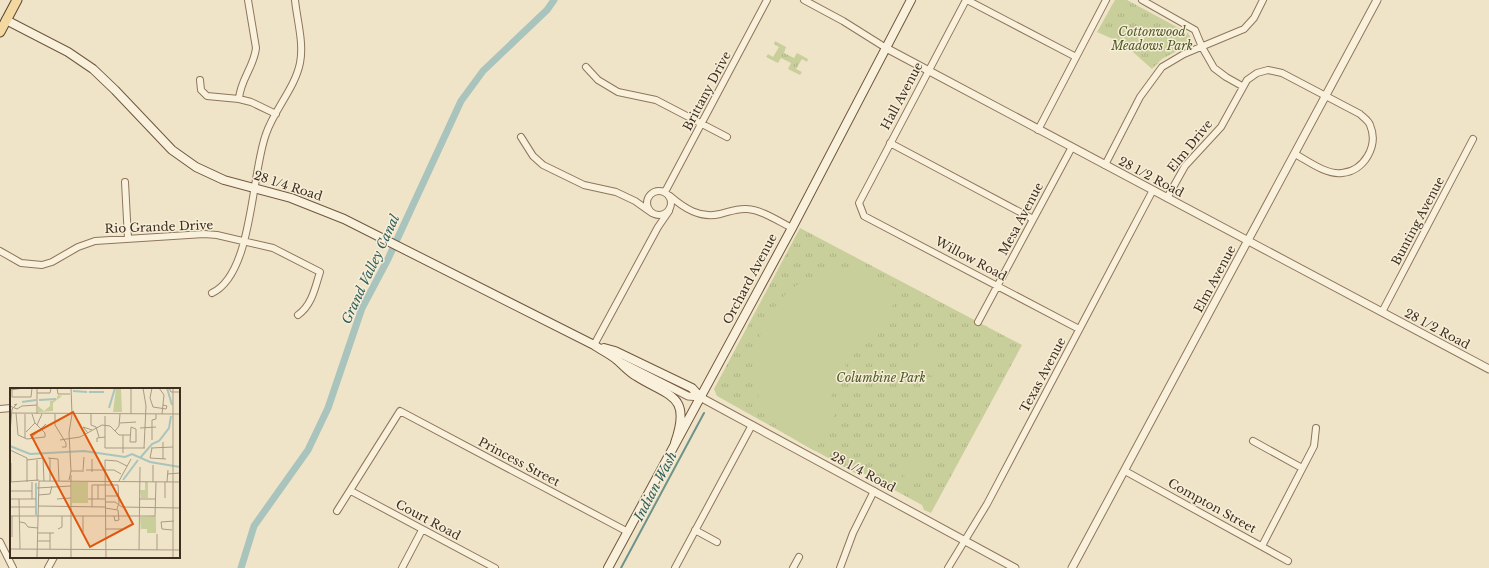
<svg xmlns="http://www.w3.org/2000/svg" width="1489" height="568" font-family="'Libre Baskerville',serif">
<defs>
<pattern id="grass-tufts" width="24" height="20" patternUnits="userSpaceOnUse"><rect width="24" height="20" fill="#c9cf9b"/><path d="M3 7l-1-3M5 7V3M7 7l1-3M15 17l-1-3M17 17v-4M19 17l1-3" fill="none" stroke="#aeb285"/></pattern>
</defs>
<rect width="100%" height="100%" fill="#f0e4c8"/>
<path fill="url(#grass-tufts)" d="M1115,0h12l61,33 4,7v3l-30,16 -10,10 -28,-25 -27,-12z
M775,41l11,6 -2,6 10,5 3,-5 11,6 -1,3 -5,-3 -6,10 6,3 -2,3 -12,-6 3,-6 -10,-5 -3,5 -12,-6 2,-3 5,3 6,-10 -5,-3z
M800,228l222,117 -91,168 -7,-3 -2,-5 -61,-33 -6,1 -138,-77 -3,-7z"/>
<path fill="#c9cf9b" d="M1140,21l19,10 -5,11 -20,-10z
M843,270l29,5 29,15 -24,46 -10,-6 -17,32 -5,1 1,6 -17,31 11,5 -25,46c-18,-10 -36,-19 -47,-36 -28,-41 -11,-99 26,-128 15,-11 31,-15 49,-17z
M922,340l23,12 -13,24 -24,-12z
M913,455l13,7 -13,20 -12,-8z"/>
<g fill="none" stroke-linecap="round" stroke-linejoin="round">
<path stroke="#6f938a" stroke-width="2" d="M621,568l83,-155"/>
<path stroke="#a9c4bc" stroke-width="7" d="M241,568l13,-42 54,-76 20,-42 34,-100 26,-49 73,-158 22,-30 64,-61 7,-10"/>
<g stroke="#8d765c" stroke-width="8">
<path id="minor" d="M804,0l39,21 43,27
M966,0l-107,203 5,13 215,113
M967,0l109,57
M1142,0l53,30 7,17 12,21 12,9 16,9
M586,67l12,13 20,12 38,8 71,37
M200,80l1,10 6,6 32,3 12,3 25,12
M239,99c1,-19 15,-32 17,-51l-8,-48
M1038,130l68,-130
M521,137l12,19 10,9 41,20 32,7 19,9 17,12
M890,143l143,76
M1105,165l35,-68 22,-30 22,-13 60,-25 10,-11 9,-18
M125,182l3,57
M647 203a12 12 0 1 1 24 0a12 12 0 1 1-24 0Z
M665,192l102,-192
M670,196c14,12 30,23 50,18 9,-2 17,-6 27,-5 15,1 31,12 45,19
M1167,198l18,-32 36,-39 26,-47 10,-7 11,-3 14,3 78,41c3,3 9,7 10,11 9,21 -6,46 -28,48 -16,2 -34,-12 -47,-19
M0,251l21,12 21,2 10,-3 26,-15 17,-6 109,-7 13,1 56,13 47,24c-5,16 -8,33 -22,43
M212,293c41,-19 39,-119 54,-159 8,-24 29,-46 34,-71 4,-20 -3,-43 -5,-63
M1382,312l91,-173
M978,322l94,-175
M594,345l64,-118 11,-16
M0,409l11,-1
M1253,441l49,27
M1125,471l163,90
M351,491l144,77
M337,511l63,-100 228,121
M695,530l22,12
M0,542l13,26
M1262,546l52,-100 2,-18
M48,568l6,-11
M402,568l20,-38
M675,568l77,-143
M793,568l6,-11
M840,568l13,-35 21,-42
M948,568l39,-64 166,-314"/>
</g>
<g stroke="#8d765c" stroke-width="9">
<path id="tertiary" d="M886,48l603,321
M621,362l67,34 12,1 315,171
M1072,568l305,-568"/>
</g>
<g stroke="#6f573f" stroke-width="10">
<path id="secondary" d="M6,20l62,32 25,17 22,21 57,60 24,17 28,13 67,18 53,21 250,126c7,5 16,9 23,15 6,5 12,12 19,16 33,21 56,18 39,67
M604,348l11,3 77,37 8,9
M608,568l184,-340 119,-228"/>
</g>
<g stroke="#5b4430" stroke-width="11">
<path id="primary" d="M0,32l17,-32"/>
</g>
<use href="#minor" stroke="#faf1dc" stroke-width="6"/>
<use href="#tertiary" stroke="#faf1dc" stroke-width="7"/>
<use href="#secondary" stroke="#faf1dc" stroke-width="8"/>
<use href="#primary" stroke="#f3d9a0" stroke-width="9"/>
</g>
<g text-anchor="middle" stroke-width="3" stroke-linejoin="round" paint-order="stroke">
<g font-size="12" font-style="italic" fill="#4d5a26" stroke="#f7eed8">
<text x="1152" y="36">Cottonwood<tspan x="1152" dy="14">Meadows Park</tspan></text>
<text x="881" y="382">Columbine Park</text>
</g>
<g font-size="12" fill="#3d2e20" stroke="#f7eed8">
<text transform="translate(707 91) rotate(-62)" y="4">Brittany Drive</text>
<text transform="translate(902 96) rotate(-62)" y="4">Hall Avenue</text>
<text transform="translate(1190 146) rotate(-51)" y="4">Elm Drive</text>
<text transform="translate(1151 177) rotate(28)" y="4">28 1/2 Road</text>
<text transform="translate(288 186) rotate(18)" y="4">28 1/4 Road</text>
<text transform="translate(1021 219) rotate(-62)" y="4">Mesa Avenue</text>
<text transform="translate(1418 221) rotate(-62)" y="4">Bunting Avenue</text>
<text transform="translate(159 227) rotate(-2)" y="4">Rio Grande Drive</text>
<text transform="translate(971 259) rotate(28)" y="4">Willow Road</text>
<text transform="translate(750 279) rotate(-62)" y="4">Orchard Avenue</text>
<text transform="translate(1215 279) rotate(-62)" y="4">Elm Avenue</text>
<text transform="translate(1437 329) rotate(28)" y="4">28 1/2 Road</text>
<text transform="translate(1043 375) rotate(-62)" y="4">Texas Avenue</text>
<text transform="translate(519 462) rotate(28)" y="4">Princess Street</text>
<text transform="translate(863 472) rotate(28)" y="4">28 1/4 Road</text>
<text transform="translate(1212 506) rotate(29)" y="4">Compton Street</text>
<text transform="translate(428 520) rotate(28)" y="4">Court Road</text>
</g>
<g font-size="13" font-style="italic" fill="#2f5d5a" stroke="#f7eed8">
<text transform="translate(370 269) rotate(-65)" y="5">Grand Valley Canal</text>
<text transform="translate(655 486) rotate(-62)" y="5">Indian Wash</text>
</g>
</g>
<g transform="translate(10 388)">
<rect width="170" height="170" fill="#f0e4c8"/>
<path d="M106,0h5l1,24h-9zM48,7l4,1 -9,7v8l-15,1v-6l6,5 6,-5v-5l6,-1zM62,94h16v21h-16zM135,94h3v16h-7l-1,-8h5zM146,128v17h-9v-4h-6v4l-1,-16z" fill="#c9cf9b"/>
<path d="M68,95l7,2 3,7h-16l1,-6zM137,129l7,4 -13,7 1,-7z" fill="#c9cf9b"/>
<path fill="none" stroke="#a9c4bc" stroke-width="2" d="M157,0l5,17M63,3l14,1M79,4h15M29,12l17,-1M12,14l14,-2M99,20l6,-20M0,58l20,8 54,-3 41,6 7,-3 18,8 30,5M130,70l12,-14 7,-3 10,-13 2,-12M113,92l15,-20M26,127v-32"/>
<path fill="none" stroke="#a89b85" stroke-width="1" d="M2,0v9h19l1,-9M27,0v26M47,0l1,6h12M61,0l1,26M121,0v26M133,0l3,18 -2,42M142,0l-2,10 3,9 13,2 1,-3 -4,-1M149,0l5,7 -2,19M159,0l2,4h9M163,0v26M0,2l14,-2M27,5h13l1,-5M0,18l7,3 5,-3 15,-1M0,25l170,1M6,25l2,22 9,4 18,-2v-4l-10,-10 -3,-9M45,26v11l11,18v4h-4M81,26v11l5,2 3,10M95,28v32h40M110,35l16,-1M27,37l5,-11M121,39l5,2v13h-6zM130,40l16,-1M105,43l4,-5 1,-12M16,44l9,-9M0,45l2,-24 5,-5 -3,1M78,45l-5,-6 9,3M113,47v18M15,50v-24M20,51l16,-15M50,52l20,-3 22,-12 8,1 9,9h11M142,52v-20l4,-1v-5M87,54v-4l8,-1M153,54v17M141,60l22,-1M142,60l-2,10 16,1M0,62l17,8v24M38,70l10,1 1,22M40,70v23M82,71v13M17,72l16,-2 1,23M27,72v21M1,75v19M73,82l1,-13M76,82h28l7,4M61,83h13M157,86l13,-1M61,87v83M59,92l2,-9 -2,-38 3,-19M109,93l12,-22M0,94l29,-2M22,94v17M143,94v-17M155,94v16M157,94l1,-12M88,97v14M27,100l34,-2M0,103h22M28,107l12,-1 2,-8M95,108h14M0,111h26M9,111l1,50M47,111l14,-1M78,111h17M129,111h17M95,114h10l7,5 58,1M28,118l67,1M0,119h25M82,119v-22h26l1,18 -2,6M95,120l13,2 1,10 -4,1 -1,-5M0,128h145l1,-34M2,128v21M10,134l5,1 3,4 10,1M48,141l4,-2v-11M95,141h17M162,142l-10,-1 -1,-7 13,-1M73,144v-16M28,145h16M147,146v16M27,153h13M0,161l170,1M40,161v-16M129,162l1,-83M27,170l2,-77 141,1M96,170l-1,-98 12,1 10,5M163,170v-144"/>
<path fill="#df570d" fill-opacity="0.15" stroke="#df570d" stroke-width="2" d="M63,24l60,112 -43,23 -59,-112z"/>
<rect width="170" height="170" fill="none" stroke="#3d2e20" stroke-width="2"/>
</g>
</svg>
